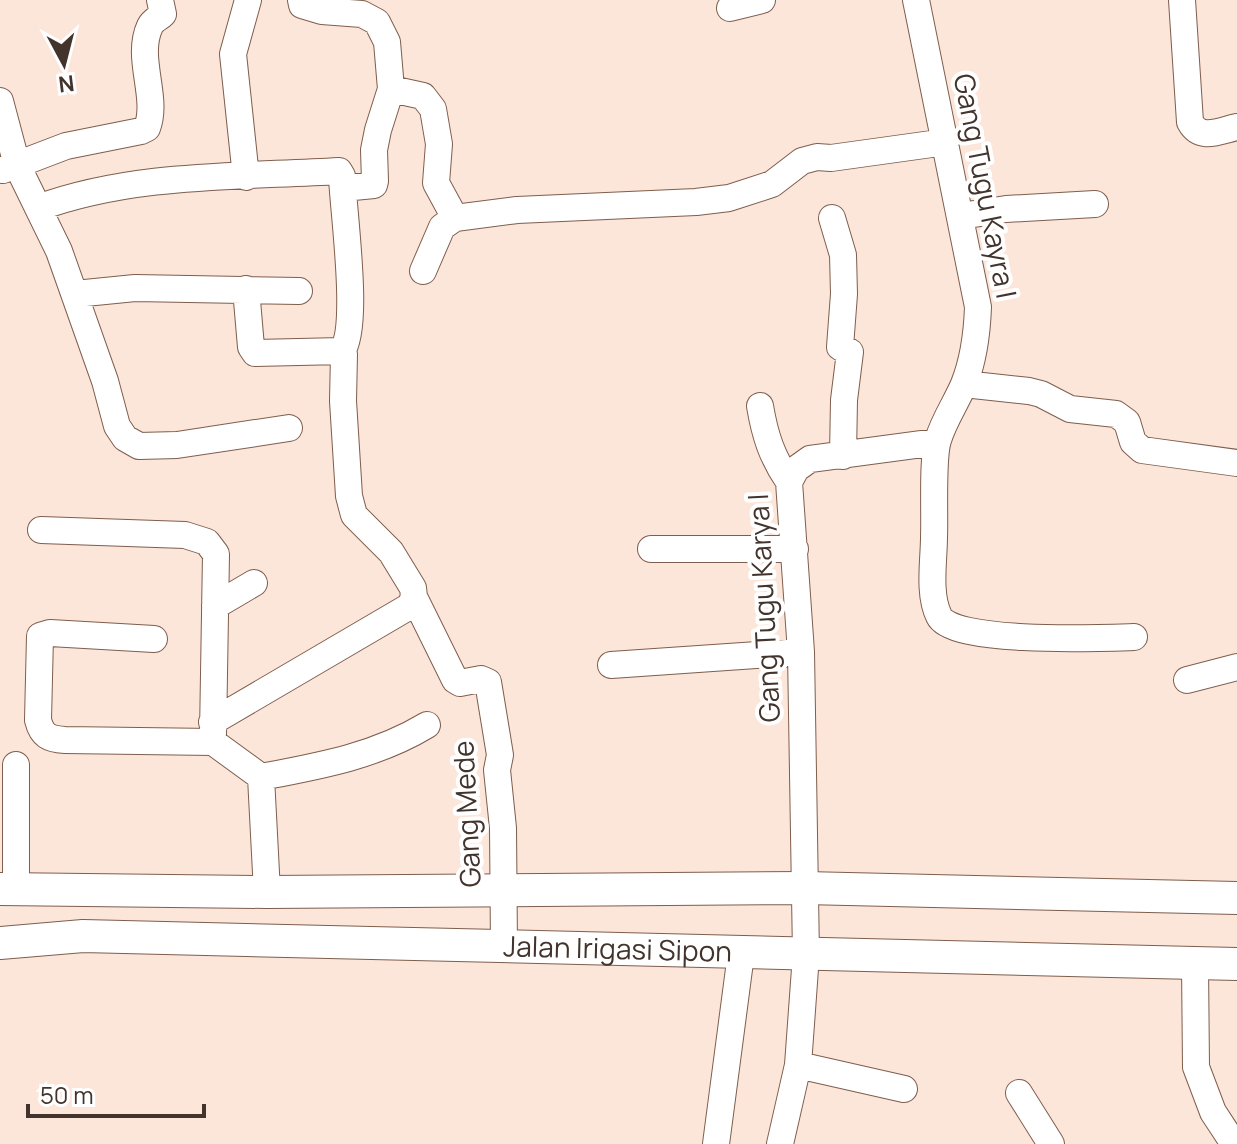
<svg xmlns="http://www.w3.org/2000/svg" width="1237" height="1144" font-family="Manrope,sans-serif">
<rect width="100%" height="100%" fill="#fce5d9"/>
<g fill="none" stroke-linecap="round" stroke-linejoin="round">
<g stroke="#7e5e4d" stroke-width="28">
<path id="minor" d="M301,0l1,5 20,6 40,3 15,8 10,20 4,47 -13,41 -4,20 1,31 -1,4 -31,3
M916,0l62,307c-1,27 -4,52 -14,77 -8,19 -20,36 -26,56 -6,18 -3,74 -4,97 0,23 -6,57 5,79 13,28 162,22 195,21
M1182,0l8,122c10,19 29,9 47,5
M730,8l32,-8
M391,89l32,7 10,13 6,35 -3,39 19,35
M0,101l17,64 42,86 46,130 12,45 8,12 14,8 38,-1 112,-17
M3,170l63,-24 75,-15 6,-3c12,-31 -12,-70 3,-102 3,-6 9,-8 13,-12l-3,-14
M246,177l-13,-123 15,-54
M38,208c95,-35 200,-31 301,-37l3,5c1,34 18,151 0,175
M961,216l45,-7 89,-5
M832,218l11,37 1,39 -4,53 10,5 -6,48 -1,56
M423,271l19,-44 13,-9 62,-8 179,-8 33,-4 43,-14 30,-23 15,-4 14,1 115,-16
M75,294l60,-6 164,3
M964,384l65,7 12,3 29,15 46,5 11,8 6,20 9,8 95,13
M760,406c5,30 12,51 29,76
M41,530l144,5 22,7 9,12 -3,180
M651,549h144
M414,597l41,83 5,3 21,-4 7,3 12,73 -3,15 6,58 1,119
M215,606l39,-23
M154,639l-104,-6 -10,3 -2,84c4,16 11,19 27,20l148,2 48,35c58,-11 115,-21 166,-52
M611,665l190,-13
M1187,680l50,-13
M212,722l198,-116 4,-9 -1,-9 -22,-36 -37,-37 -5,-19 -6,-95 1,-47 -2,-3 -87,2 -4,-6 -5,-58
M16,765v124
M261,777l6,115
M1195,964l1,103 17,45 21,32
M798,1065l106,24
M1019,1093l32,51
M716,1144l25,-190
M780,1144l18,-79 8,-110 -5,-303 -12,-170 7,-13 14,-10 127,-17"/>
</g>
<g stroke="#7e5e4d" stroke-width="34">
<g id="tertiary">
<path d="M0,889l267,3 538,-4 432,10"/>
<path id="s1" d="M0,943l83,-7 1154,28"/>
</g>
</g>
<use href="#minor" stroke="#fff" stroke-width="26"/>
<use href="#tertiary" stroke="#fff" stroke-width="32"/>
</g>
<g text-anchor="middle" stroke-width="8" stroke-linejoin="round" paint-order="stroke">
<g font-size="28" fill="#42342c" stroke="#fff">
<text transform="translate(985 186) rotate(79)" y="10">Gang Tugu Kayra I</text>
<text transform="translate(764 608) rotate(-93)" y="10">Gang Tugu Karya I</text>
<text transform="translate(467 814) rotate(-93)" y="10">Gang Mede</text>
<text dy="10" stroke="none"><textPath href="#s1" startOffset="618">Jalan Irigasi Sipon</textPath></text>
</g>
</g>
<g transform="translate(64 64) rotate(173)" stroke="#ffffff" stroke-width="6" paint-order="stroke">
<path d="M0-6L14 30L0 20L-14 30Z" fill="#42342c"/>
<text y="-12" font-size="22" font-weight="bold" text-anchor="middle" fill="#42342c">N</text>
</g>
<path d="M28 1104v12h176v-12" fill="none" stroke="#42342c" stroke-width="4"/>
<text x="40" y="1104" font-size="24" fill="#42342c" stroke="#ffffff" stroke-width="6" paint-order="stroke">50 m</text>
</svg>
